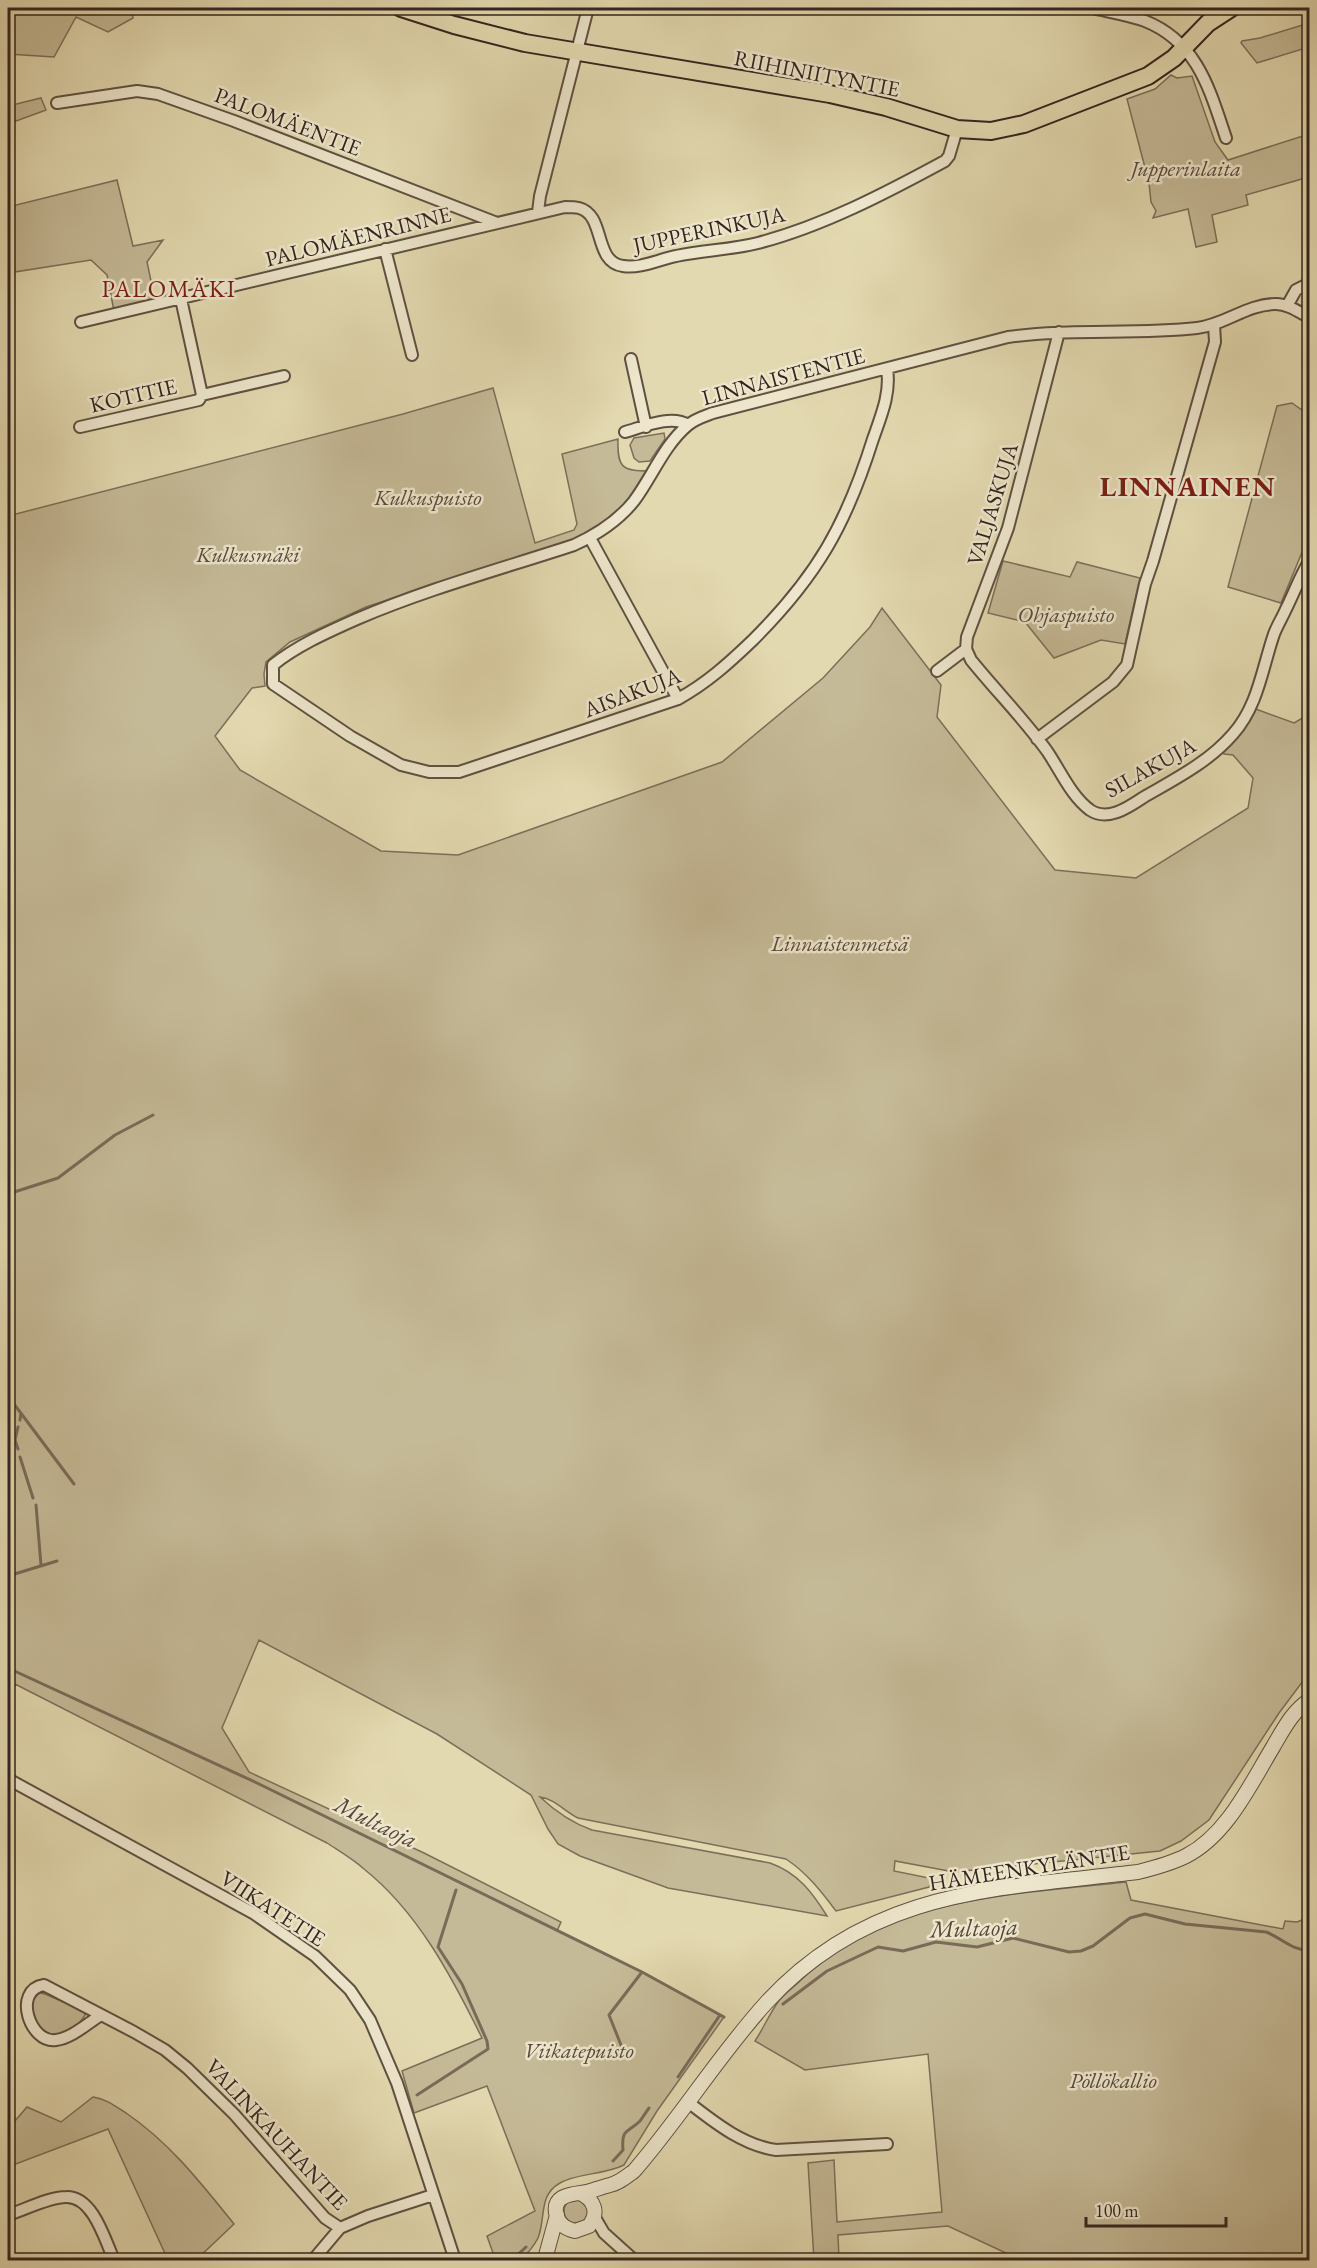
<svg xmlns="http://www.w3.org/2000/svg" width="1317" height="2268" font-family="'EB Garamond',serif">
<rect width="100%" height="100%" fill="#e3d9b0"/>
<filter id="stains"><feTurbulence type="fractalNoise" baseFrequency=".00333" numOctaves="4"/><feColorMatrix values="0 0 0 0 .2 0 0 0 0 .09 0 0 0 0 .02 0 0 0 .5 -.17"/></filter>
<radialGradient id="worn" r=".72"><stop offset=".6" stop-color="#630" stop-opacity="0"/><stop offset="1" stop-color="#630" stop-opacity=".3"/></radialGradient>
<path fill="#c5ba97" stroke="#7c6f5a" stroke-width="1.5" d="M8,8h124l1,10 -25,14 -32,-15 -22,40 -46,-3z
M1309,23v24l-52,16 -16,-20 1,-2 18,-3z
M1171,75l6,3 15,-2 23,66 13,18 81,-26v43l-63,18 2,10 -36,10 5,27 -21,5 -8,-38 -35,9 3,-7 -5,-9 -2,-19 -22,-84 28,-10z
M41,98l5,12 -38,14v-18z
M117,180l16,66 30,-6 -16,22 8,38 -41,11 -7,-36 -16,-15 -83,13v-66z
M493,388l42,155 39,-13 3,-6 -15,-70 56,-15c-1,29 4,32 32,32l-17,26 -45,38 -222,72 -76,35 -24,20 -2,12 1,12 -13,2 -37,48 25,34 141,81 77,4 264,-93 101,-84 47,-51 12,-19 59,77 -4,32 118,153 81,8 112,-70 5,-30 -20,-23 -9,-1 -1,-3 30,-43 41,15 14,-8 1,-3v961l-30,40 -70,107 -28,21 -21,10 -206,21 -59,-11 -1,10 40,8 -5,8 -93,24c-15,-20 -29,-38 -50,-52l-208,-41c-14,-7 -23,-19 -38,-21 16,15 32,26 52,33l178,33c28,10 42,29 57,53l-159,-28 -88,-32 -22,-12 -10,-15 -17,-34 -94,-61 -178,-94 -37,88 27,44 175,81 137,69 -4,9 85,41 82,45 -67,94 -33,54c-20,10 -47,8 -64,18 -22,12 -14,36 -22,55 -4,8 -11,16 -18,22h-42l15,-7 -6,-17 48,-25 -48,-125 -73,27 -12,-42 80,-33c-30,-61 -64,-126 -118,-169 -11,-10 -25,-18 -37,-26l-312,-159 -7,11v-1179l395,-102z
M1292,403l17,12v129l-6,6 -22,53 -53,-16 49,-181z
M664,433l1,6 -15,22 -11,1 -5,-4 -4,-13 4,-7z
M1003,561l67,16 7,-15 63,16 -15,66 -24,-4 -47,18 -29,-36 -37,-9z
M1126,1882l5,18 152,29 2,-8 12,1 10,-4 3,9 -1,333h-288l-73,-34 -110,9 1,25h-25l-6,-97 26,-3 3,62 105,-10 -14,-158 -123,16 -50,-29c8,-12 15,-28 23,-39 6,-8 16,-15 23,-22 84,-83 215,-86 325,-98z
M40,1993l5,1 42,18c-32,55 -74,-5 -47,-19z
M93,2097c13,2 22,9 33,16 43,29 75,70 108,111l-38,36h-28l-60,-131 -100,38v-38l19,-22 34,15z
M564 2211a12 12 0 1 1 24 0a12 12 0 1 1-24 0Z"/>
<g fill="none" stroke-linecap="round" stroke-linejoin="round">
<path stroke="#796b58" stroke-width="3" d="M8,1194l50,-16 57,-43 38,-20
M8,1396l66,88
M20,1420l1,-7
M18,1449l-3,-9 3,-13
M20,1457l13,41
M36,1505l5,60
M8,1576l49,-15
M8,1668l247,114 387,190 82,45
M783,2004l44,-33 51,-24 25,4 33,-9 41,5 36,-9 56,14 12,-1 12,-5 37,-28 15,-4 40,10 81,8c16,6 26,19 44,18
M623,2050l-14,-35 33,-43
M678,2077l42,-62
M417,2095l71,-46 -1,-8 -25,-57 -24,-37 18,-57
M613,2161l10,-11c-2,-22 5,-17 17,-29 3,-4 6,-9 9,-13
M512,2260l14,-13"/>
<g stroke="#5f5142" stroke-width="14">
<path id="minor" d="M1092,8c17,4 36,7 53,13 53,21 65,70 81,117
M57,103l80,-12 21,3 76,27 263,102
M538,212l2,-16 48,-188
M385,249l27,106
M1287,306l9,-16 14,-7
M81,322l484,-115c4,0 10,0 14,1 27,7 14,54 44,58 17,3 37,-7 53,-10 27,-6 55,-6 82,-13 65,-17 128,-50 187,-82l4,-5 8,-27
M631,359l15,68
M887,369c4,24 -6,47 -14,70 -27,86 -56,137 -120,201 -24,23 -46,43 -75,59l-219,73h-30l-28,-7 -51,-29 -77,-52v-19c25,-20 55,-33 84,-46 70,-30 144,-50 217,-74 22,-10 44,-24 60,-44 18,-24 30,-56 54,-76 7,-6 17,-9 25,-12l295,-76c63,-9 126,-2 189,-9 28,-3 50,-24 79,-24 12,0 23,8 34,14
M202,395l82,-19
M80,427l119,-27 3,-5 -21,-96
M625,432c18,-5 46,-18 63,-7
M590,538l88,161
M966,649l5,11c25,31 53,59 76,91 13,19 24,45 43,59 18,12 39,-3 54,-13 31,-18 65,-35 89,-63 25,-28 29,-65 41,-100 3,-8 8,-16 12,-25 8,-16 14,-33 24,-49
M937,671l29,-22 1,-12 41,-109 51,-196
M1037,739l76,-57 14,-17 18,-81 8,-23 62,-219 -1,-18
M8,1779l245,134 62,43 35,34 20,30 27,63 58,177
M101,2015c-13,8 -29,23 -45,25 -26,4 -44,-50 -12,-55l90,47 31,18 22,18 47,46 91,104 15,10
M688,2102c26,20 54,43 88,48l111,-6
M8,2215c16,-5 41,-18 58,-18 27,-1 39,43 48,63
M594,2216l10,17 30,27
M313,2260l27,-32 28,-12 65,-21"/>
</g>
<g stroke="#5f5142" stroke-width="16">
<path id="tertiary" d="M580,2193c15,7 19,20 9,33l-14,5c-8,-2 -15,-5 -18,-14 -7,-23 16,-23 30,-25 7,-2 15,-5 23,-7 9,-2 16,-8 24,-14 47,-54 84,-115 132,-168 104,-114 230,-114 372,-131 16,-4 32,-8 48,-16 41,-21 64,-71 87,-109 10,-17 20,-37 37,-47
M545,2259l12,-44"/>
</g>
<g stroke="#33241e" stroke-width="20">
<path id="primary" d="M401,8l53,17 71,18 305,51 56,13 71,22 34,2 33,-7 124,-48 26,-18 34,-35 23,-15"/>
</g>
<use href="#minor" stroke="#ede6cc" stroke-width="10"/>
<use href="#tertiary" stroke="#ede6cc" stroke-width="14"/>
<use href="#primary" stroke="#e3d9b0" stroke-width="16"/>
</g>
<g text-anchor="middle" stroke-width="5" stroke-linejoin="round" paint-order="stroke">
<g font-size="22" fill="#33241e" stroke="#ede6cc">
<text transform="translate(817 73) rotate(11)" y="8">RIIHINIITYNTIE</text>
<text transform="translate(288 121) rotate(21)" y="8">PALOMÄENTIE</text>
<text transform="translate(709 229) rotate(-12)" y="8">JUPPERINKUJA</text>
<text transform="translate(358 236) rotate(-14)" y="8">PALOMÄENRINNE</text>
<text transform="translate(783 376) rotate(-15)" y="8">LINNAISTENTIE</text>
<text transform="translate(133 395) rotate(-13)" y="8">KOTITIE</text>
<text transform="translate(992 504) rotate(-73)" y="8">VALJASKUJA</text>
<text transform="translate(632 692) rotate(-21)" y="8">AISAKUJA</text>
<text transform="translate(1150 767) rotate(-29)" y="8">SILAKUJA</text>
<text transform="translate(1029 1867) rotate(-9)" y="8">HÄMEENKYLÄNTIE</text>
<text transform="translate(273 1908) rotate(33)" y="8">VIIKATETIE</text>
<text transform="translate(277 2134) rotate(47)" y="8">VALINKAUHANTIE</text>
</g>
<g font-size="22" font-style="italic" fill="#584a3c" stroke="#ede6cc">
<text x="1186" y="176">Jupperinlaita</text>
<text x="428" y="505">Kulkuspuisto</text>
<text x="248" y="562">Kulkusmäki</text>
<text x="1066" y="622">Ohjaspuisto</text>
<text x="840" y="951">Linnaistenmetsä</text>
<text x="579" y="2058">Viikatepuisto</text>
<text x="1113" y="2088">Pöllökallio</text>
</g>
<g font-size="24" letter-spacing="1.5" fill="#7a1f14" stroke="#ede6cc">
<text x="169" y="297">PALOMÄKI</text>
</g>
<g font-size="24" font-style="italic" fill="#56483b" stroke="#ede6cc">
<text transform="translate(376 1822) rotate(26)" y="8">Multaoja</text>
<text transform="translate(974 1928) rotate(-2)" y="8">Multaoja</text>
</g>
<g font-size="28" font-weight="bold" letter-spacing="1.5" fill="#7a1f14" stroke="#ede6cc">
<text x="1188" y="496">LINNAINEN</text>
</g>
</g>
<rect width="1317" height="2268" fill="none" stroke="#e3d9b0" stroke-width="30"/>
<rect x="9" y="9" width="1299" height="2250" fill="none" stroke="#33241e" stroke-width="3"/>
<rect x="15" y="15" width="1287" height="2238" fill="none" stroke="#33241e" stroke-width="1.5"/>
<path d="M1086 2217v9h140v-9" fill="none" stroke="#33241e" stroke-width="3"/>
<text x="1095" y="2217" font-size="18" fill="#33241e" stroke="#ede6cc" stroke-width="4.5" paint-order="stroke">100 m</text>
<rect width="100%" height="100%" filter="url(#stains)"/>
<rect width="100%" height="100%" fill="url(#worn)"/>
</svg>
